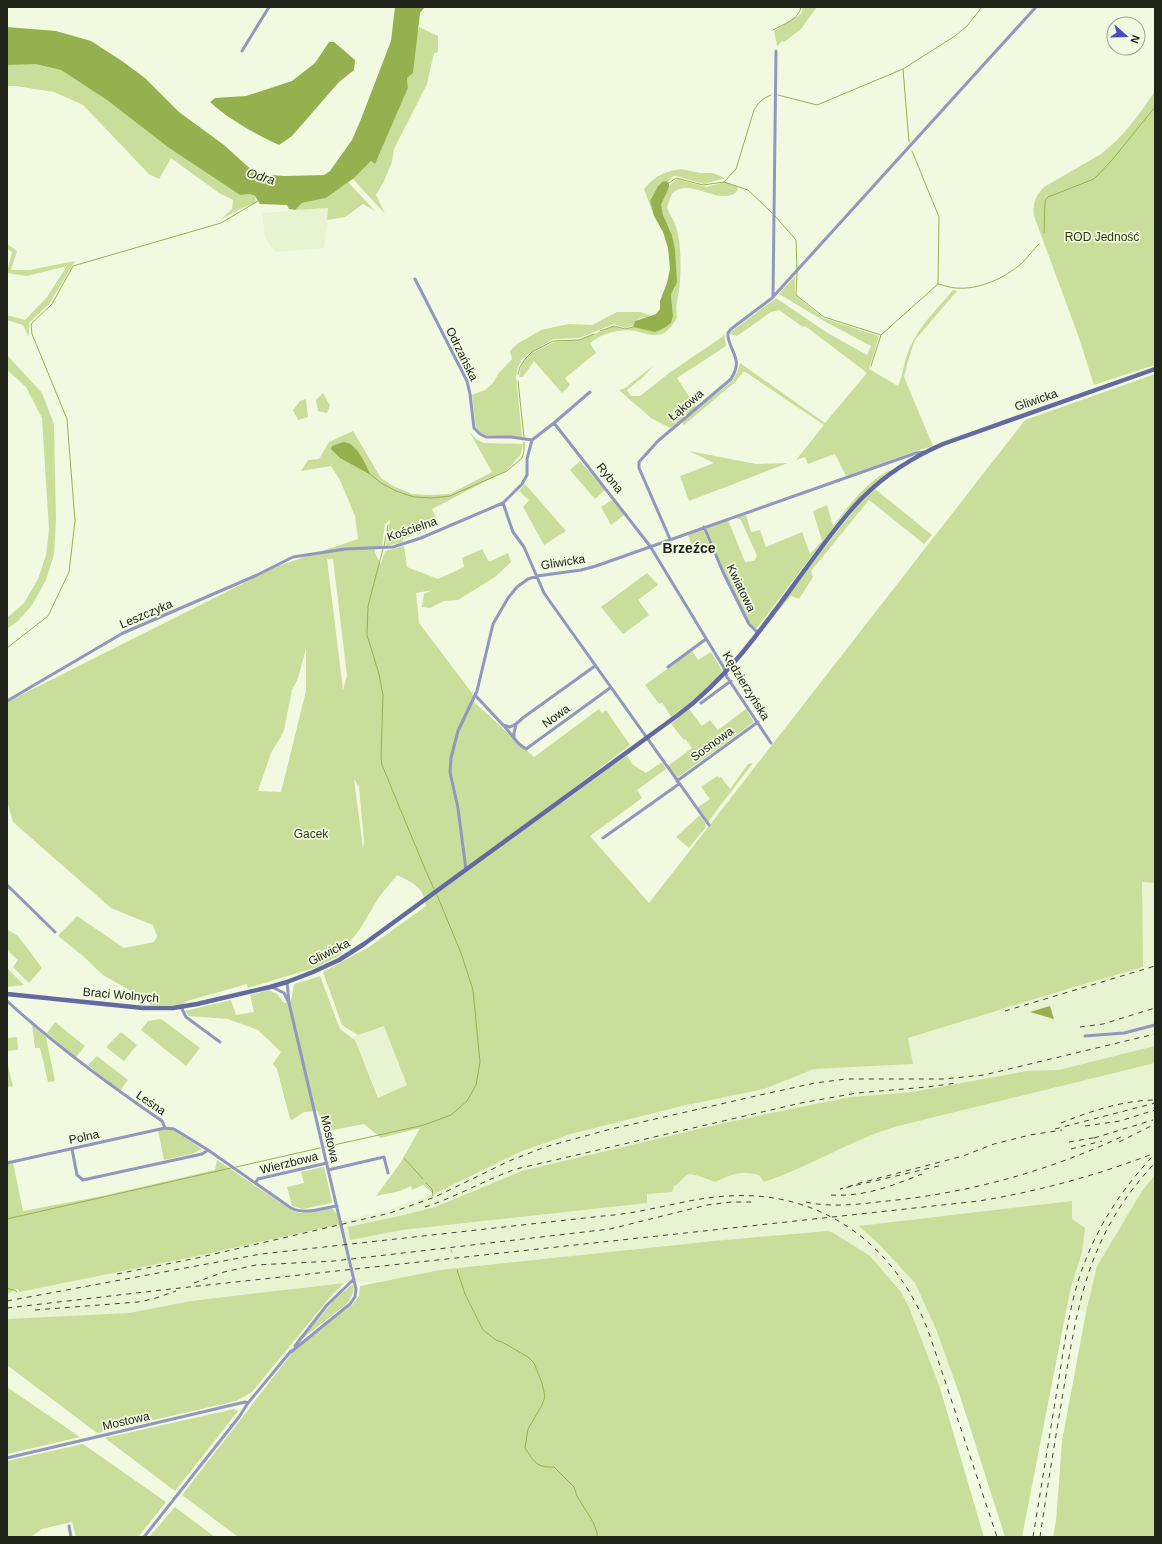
<svg xmlns="http://www.w3.org/2000/svg" width="1162" height="1544" font-family="Helvetica,sans-serif">
<rect width="100%" height="100%" fill="#f1fae1"/>
<path fill="#e8f3d2" d="M329,208l-5,40 -49,4 -10,-14 -3,-25z
M1142,882l13,1v292l-13,16 -45,75 -11,46 -20,-3 -112,69 -14,10 -31,-81 -8,-15 -31,-36 -526,27 -153,18 -62,12 -122,6v-29l261,-53 117,-26 49,-17 88,-43 49,-17 111,-28 82,-17 50,-20 98,-5 -4,-26z
M384,1025l23,60 -28,13 -24,-58 -3,-3z"/>
<path fill="#c9de9b" fill-rule="evenodd" d="M803,7h14l-16,22 -17,13 -2,-1 -5,5 -3,-15 27,-17z
M419,27l19,9v16l-4,1 -7,31 -33,65 -2,13 -8,19 -8,14 9,19 -32,-35 18,-18 4,2 33,-75 -1,-10 6,-5 3,-34z
M12,64h23l26,6 46,30 62,48 71,47 10,-1 5,2 1,7 -16,6 -20,11 12,-11 1,-9 -14,-7 -48,-35 -12,21 -10,-5 -66,-69 -29,-13 -38,-6h-9v-21z
M1155,91v274l-61,20 -16,-50 -44,-119c-2,-13 2,-20 10,-29l57,-33c22,-17 39,-40 54,-63z
M681,169l19,4h13l12,5 -21,6 -28,-8 -4,1 -4,5h-6l-4,4 -8,15 4,15 -10,-27c11,-13 19,-17 37,-20z
M677,179l29,8 19,-5 12,4 1,4c-14,19 -50,-14 -65,3 -3,3 -4,10 -6,14 2,7 7,13 9,20 5,14 5,39 4,55 -1,14 -5,21 -3,36 -4,6 -8,13 -15,16 -9,3 -18,-1 -27,-3 -15,-3 -33,2 -45,12l6,10 -31,25 5,7 -8,8 -28,-32 -11,16h-4l2,-10 4,-8 7,-6 22,-11 25,-2 35,-14 11,4 8,-3 14,3 26,-14 -2,-21 4,-7c-1,-15 0,-39 -3,-53 -3,-10 -11,-19 -11,-30 0,-8 9,-22 16,-26z
M348,182l27,29 -12,-7 -18,13 -18,3 1,-12 -33,2 7,-7 24,-5z
M7,244l10,7 -6,19h19l45,-9 -26,43 -20,19v14l-6,-12 -16,-5v-5l18,5 22,-23 20,-31 -40,10 -20,-3 5,-21 -5,-3z
M795,276v19l28,23 56,18 -10,33 29,17c6,-13 6,-27 12,-39 10,-22 28,-39 43,-57l4,1 -42,49 -7,21 -4,16 29,69 -20,6 -67,24 -11,-22 -27,10 -3,-7 -9,3 28,-35 -80,-54 -10,12 -50,42 -2,-3 50,-41 5,-8 3,-10 85,60 42,-50 -62,-47 -2,1 -24,-17 -8,2 -34,24 -7,-2 2,-3 44,-33 50,34 41,23 4,-9 -47,-25 -45,-27z
M617,312h24l10,4 -11,2 -5,3 -1,4 -9,3 -11,-4 -35,14 -26,1 -23,14 -8,6 -4,8 -2,9 6,61 -36,-2 -5,-2 -5,-6 -4,-32 13,-5 8,-7 5,-9 14,-15 -2,-8 7,-7 24,-14 28,-6 23,1z
M724,333l2,13 -49,32 19,29 -26,21 -19,-10 -32,-28 6,-2 29,-23 -12,13 -15,12 4,6h9l29,-23 53,-36z
M7,355l35,38 12,31 2,96 -2,34 -8,26 -14,25 -14,16 -11,8v-11l17,-15 14,-24 8,-24 3,-25 -7,-112 -16,-31 -19,-17z
M1155,374v509l-13,-1 1,85 -79,23 -156,48 5,26 -99,5 -50,20 -82,17 -111,28 -49,17 -88,43 -11,-9 -11,5 -1,-4 -11,5 -24,5 25,-34 19,-34 -39,10 -17,-14 -41,8 -5,-21 -14,1 -12,8 -2,-1 -13,-50 -4,-5 8,-12 -23,-22 -30,-11 -39,-3 -4,-5 46,-11 5,15 18,-3 -4,-17 19,-5 8,4 7,9 7,-2 3,-17 26,-8 20,53 15,11 23,58 29,-13 -23,-59 -26,9 -16,-10 -19,-53 46,-25 57,-41c-3,-20 -13,-23 -29,-31l-18,22 -19,32 -20,26 -23,12 -69,21 -1,-4 -60,17 -5,4h-32v-3l-47,-27 -20,-19 -25,-20 19,-20 47,32 30,-6 3,-6 -4,-11 -42,-17 -98,-86 -6,-21v-99l271,-136 80,-27 -3,-23 -15,-36 -9,-14 -30,5 7,-11 11,-1 10,-17 24,-11 28,47 12,8 19,8 15,1 23,-1 42,-22 -23,-41 7,8 8,4 39,1 -2,10 -14,16 -75,39 7,16 -36,14v3l-17,4 4,-26 -5,4 -3,22 -10,1 3,3v3l6,11 4,-13 19,-5 3,21 31,12 26,-12 -2,-9 20,-9 7,13 19,-9 3,9 -16,15 -37,23 -14,1 -14,7 -8,-1 2,-13 9,-4 -17,3 3,30 53,70 3,10 59,54 65,-48 3,4 4,-3 24,35 -65,50 -3,8 65,-48 5,9 14,9 16,-11 4,7 -29,21 5,8 -52,38 59,67 376,-483zM327,559h6l14,117 -4,14zM306,649v42l-25,101 -23,-1 13,-38 9,-15 4,-8 8,-40 6,-12zM354,779l5,8 5,55 -1,7z
M323,393l7,13 -3,7 -9,-2 -2,-11z
M306,399l2,18 -10,3 -5,-10 7,-9z
M689,451l67,13 32,-1 -99,38 -9,-25 34,-13z
M580,461l25,29 -10,9 -25,-29z
M892,470l-25,20 -24,25 -87,114c-11,-10 -17,-27 -23,-40 -10,-20 -20,-40 -27,-61l22,-8 17,42 9,-1 3,-5 -16,-36 -5,-2 10,-3 5,17 9,-2 6,17 36,-15 8,22 12,-13 -9,-30 14,-6 6,21c12,-16 39,-51 59,-56z
M525,484l41,47 -22,14 -21,-38 6,-7 -10,-9z
M875,489l57,46 -8,9 -55,-44 -58,71 2,6 -14,22 -8,-3 -25,29 18,-26 75,-95z
M612,500l12,15 -13,10 -10,-18z
M703,529l8,20 -16,6 -7,-20z
M647,573l11,12 -20,15 11,15 -26,19 -22,-27z
M692,651l6,9 13,-8 11,19c-13,18 -33,32 -51,46l-9,-15 -3,2 -14,-19z
M689,709l13,17 8,-6 8,10 28,-21 8,13 -77,56 -9,-12 24,-18 -7,-9 -1,1 -13,-16z
M753,763l-45,59 -10,-15 12,-8 -9,-12 16,-11 2,2 2,-1 9,12 18,-25z
M700,815l5,8 1,4 -17,21 -13,-11z
M7,929l11,7 24,32 -13,15 -16,-16 5,-7 -11,-10z
M7,968l17,17 -17,2z
M161,1019l39,29 -14,18 -45,-36 7,-9z
M55,1022l30,24 -9,11 -29,-24z
M32,1025l14,12 9,44 -7,1 -8,-34h-5z
M121,1032l16,13 -13,16 -18,-14z
M17,1037l1,13 -11,1v-13z
M1155,1046v17l-261,64c-45,14 -85,40 -130,55l-5,-7c-20,-5 -25,-1 -44,7 -6,-2 -24,-10 -28,-7 -6,3 -5,7 -13,11l-2,6 -25,2v9l-245,27 -52,10 -2,-13 56,-12 31,-8 87,-36 202,-48 96,-20 31,-6 61,-5 115,-21 32,-1z
M97,1056l31,24 -8,11 -32,-26z
M7,1062l6,24 -6,1z
M170,1128l32,21 -11,5 -27,6 -6,-30z
M217,1160l74,50 9,3 32,-5 5,6 3,10 -143,32 -178,36 -1,-3c-4,0 -7,4 -11,5v-130l6,-1 10,48 79,-15 113,-26z
M324,1167l8,34 -1,2 -28,6 -11,-3 -5,-19 17,-4 -3,-11z
M1155,1175v362h-102l3,-16 6,-80 24,-129 11,-46 45,-75z
M1072,1201v18l13,9 -3,24 -12,39 -48,246h-17l-45,-141 -24,-67 -21,-46 -35,-38 -21,-19z
M827,1231l5,1 38,24 31,36 8,15 31,81 44,149h-746l-56,-42 110,-142 61,-49 6,-8 1,-10 80,-16 284,-30z
M344,1283l-13,13 -79,96 -16,9 -139,32 -90,-68v-46l122,-6 62,-12z
M353,1284c2,9 -2,14 -8,21l-43,34 32,-39z
M7,1387l73,50 -73,17z
M234,1409l4,2 -63,80 -70,-53z
M83,1444l83,58 -28,35h-62l-4,-15 -30,7 -11,8h-24v-76z
M175,1507l40,30h-66z"/>
<path fill="#95b14f" d="M395,7h30l-5,6 -7,60 -6,5 1,10 -33,76 -4,-3 -17,17 -28,20 -24,5 -7,7 -6,-1 -2,-4 -27,-1 -5,-8 -5,-2 -10,1 -71,-47 -62,-48 -46,-30 -26,-6 -28,1v-38l49,4 35,10 31,20 23,17 34,34 45,33 32,29 29,2 39,-1 6,-4 22,-31 9,-21 30,-78z
M329,42h5l21,18 -1,10 -15,12 -47,54 -13,9c-25,-12 -48,-24 -69,-43l5,-4 31,-2 46,-15 23,-18z
M666,181l3,2v4l-8,18 2,10 9,20 3,15 2,32 -6,13 2,21 -2,7 -7,5 -9,4 -22,-5 2,-6 21,-7 4,-5v-8l7,-18 3,-14 -2,-21 -5,-16 -9,-16 -4,-15 8,-15 4,-4z
M343,442c14,0 22,22 28,33l-31,-17 -9,-9 1,-3z
M1050,1006l4,13 -24,-7z"/>
<g fill="none" stroke-linecap="round" stroke-linejoin="round">
<path stroke="#95b14f" stroke-width="1" d="M773,30c10,-6 26,-10 28,-23
M903,69l6,73
M778,95l39,10 86,-36 52,-33 12,-10 15,-19
M724,182l24,8 25,24
M669,183l7,-5 27,7 21,-3 12,-13 18,-59c4,-7 9,-12 17,-15
M775,216l21,24 1,29
M1044,233l1,-32 3,-4 46,-18 18,-19 43,-53
M797,272l-1,23 28,22 57,18 57,-51 1,-67 -27,-66
M938,284c6,1 12,4 18,4 23,2 49,-10 66,-25 6,-6 11,-13 17,-19
M600,331l14,-5 11,3 8,-2
M871,366l10,-31
M518,374l2,-7 5,-8 7,-7 21,-11 26,-1 15,-6
M518,381l6,56
M371,475l10,8 15,8 18,6 18,1 18,-2 57,-25 15,-13 2,-7v-9
M384,546l4,-21
M383,549l-15,57 -1,29 12,39 4,21 -2,63 1,7 43,104 9,20
M7,648l41,-32 21,-44 6,-51 -8,-102 -35,-85 -1,-10 21,-20 21,-38 148,-43 37,-22
M325,1147l99,-22 27,-10 16,-14 9,-16 4,-23 -7,-72 -12,-37 -24,-58
M404,1158l19,21
M236,1167l84,-19
M426,1183l6,6 1,7
M7,1219l224,-51
M451,1250l1,2
M457,1270l8,24 18,36 13,10 6,2 26,15 6,6 8,20 3,14 -3,8 -14,24 -3,19c9,13 11,20 29,19l20,20 3,9 16,26 4,10v5
M7,1288l9,3 1,1"/>
<path stroke="#9197be" stroke-width="3" d="M242,51l27,-44
M415,279l52,102 3,13 4,34 6,6 6,3h25l21,3
M773,297l3,-246
M554,423l36,-31
M532,440l22,-17 96,123 74,122 3,9 44,66
M503,503l10,29 11,15 20,46 7,10 158,222
M704,527l19,45 26,52 8,8
M670,539l-31,-71v-6l19,-21 73,-62c12,-19 1,-24 -3,-42v-4l3,-4 41,-31 264,-291
M668,667l38,-28
M475,695l28,30 7,2 6,-3 8,-7 71,-51
M7,701l116,-68 132,-57 38,-19 52,-8 48,-2 28,-9 82,-35 19,-19 5,-9v-16l5,-19
M701,703l30,-22
M505,727l14,17 7,5 84,-61
M514,737v-4l2,-9
M677,781l81,-59
M603,838l76,-54
M466,870l-8,-62 -8,-36 1,-14 7,-27 19,-40 16,-67 15,-26 9,-11 11,-8 9,-3 44,-6 15,-4 320,-113 9,-1
M7,885l48,47
M287,982l2,21 67,286 -1,8 -5,7 -59,48
M272,987l12,6 4,8
M7,1001c48,44 101,83 155,120l3,7 9,1 34,21 83,58c14,7 31,0 46,-2
M181,1007l5,10 34,25
M1085,1036l39,-3 31,-8
M72,1149l5,26 6,5 119,-26 6,-4
M7,1163l158,-35
M328,1170l56,-13 4,16
M256,1182l2,-3 69,-16
M295,1346l32,-41 27,-26
M7,1458l238,-56 3,1
M69,1526l2,11
M144,1537l95,-120 9,-14 43,-52"/>
<path stroke="#6369a1" stroke-width="4.5" d="M7,994l136,14h30l24,-4 73,-17 17,-5 26,-10 26,-12 25,-16 314,-229c58,-43 97,-106 140,-163 14,-19 28,-38 44,-54 23,-23 51,-41 81,-54l212,-75"/>
<path stroke="#3f4337" stroke-width="1" stroke-dasharray="5 5" stroke-linecap="butt" d="M1005,1011l150,-45
M1080,1027l23,-3 52,-16
M1061,1123c30,-12 60,-22 92,-23
M1085,1126l35,-5 35,-11
M1055,1129l100,-26
M1094,1138l59,-18
M1069,1142l29,-5
M1119,1142l36,-18
M1071,1149l31,-8
M939,1166l-99,23 20,-6 103,-27 31,-12 36,-9 32,-5
M831,1195c33,2 61,-9 91,-21
M806,1202c26,6 54,2 81,-1 82,-8 162,-30 236,-65
M425,1207c31,-10 60,-27 91,-38l285,-66 56,-10 70,-6 30,-4
M117,1274l80,-16 193,-45 45,-16 74,-36 36,-14 62,-17 162,-37 46,-10 31,-4h97l41,-4 171,-41
M194,1283l30,-11 32,-7 78,-4 276,-32 97,-24 24,-3h24
M7,1301l254,-47 342,-38c14,-1 28,-3 42,-6 28,-5 55,-13 84,-14 95,-6 170,52 201,140l67,201
M7,1308l155,-18 817,-89c61,-10 119,-26 176,-48
M35,1310l103,-8 15,-3 23,-8
M1033,1537c8,-49 16,-98 24,-147 5,-30 9,-60 16,-90 13,-55 42,-105 82,-146
M1040,1537c7,-48 15,-96 23,-144 15,-91 25,-159 92,-230"/>
</g>
<g text-anchor="middle" stroke-width="3.5" stroke-linejoin="round" paint-order="stroke">
<g font-size="12" fill="#2e3911" stroke="#f1fae1">
<text x="1102" y="241">ROD Jedność</text>
<text x="311" y="838">Gacek</text>
</g>
<g font-size="12" fill="#20231a" stroke="#f1fae1">
<text transform="translate(462 354) rotate(64)" y="4">Odrzańska</text>
<text transform="translate(1036 400) rotate(-19)" y="4">Gliwicka</text>
<text transform="translate(686 405) rotate(-40)" y="4">Łąkowa</text>
<text transform="translate(610 478) rotate(51)" y="4">Rybna</text>
<text transform="translate(412 529) rotate(-19)" y="4">Kościelna</text>
<text transform="translate(563 562) rotate(-9)" y="4">Gliwicka</text>
<text transform="translate(741 588) rotate(64)" y="4">Kwiatowa</text>
<text transform="translate(146 614) rotate(-23)" y="4">Leszczyka</text>
<text transform="translate(746 686) rotate(58)" y="4">Kędzierzyńska</text>
<text transform="translate(556 716) rotate(-36)" y="4">Nowa</text>
<text transform="translate(712 744) rotate(-36)" y="4">Sosnowa</text>
<text transform="translate(329 952) rotate(-27)" y="4">Gliwicka</text>
<text transform="translate(121 995) rotate(5)" y="4">Braci Wolnych</text>
<text transform="translate(151 1103) rotate(35)" y="4">Leśna</text>
<text transform="translate(84 1137) rotate(-12)" y="4">Polna</text>
<text transform="translate(330 1139) rotate(77)" y="4">Mostowa</text>
<text transform="translate(289 1163) rotate(-14)" y="4">Wierzbowa</text>
<text transform="translate(126 1421) rotate(-13)" y="4">Mostowa</text>
</g>
<g font-size="13" font-style="italic" fill="#2a340b" stroke="#f1fae1">
<text transform="translate(261 176) rotate(16)" y="5">Odra</text>
</g>
<g font-size="14" font-weight="bold" fill="#20231a" stroke="#f1fae1">
<text x="689" y="553">Brzeźce</text>
</g>
</g>
<rect width="1162" height="1544" fill="none" stroke="#20231a" stroke-width="16"/>
<g transform="translate(1126 36) rotate(110)"><circle r="19" fill="#f1fae1" stroke="#9da491"/>
<path d="M0-3L7 15L0 10L-7 15Z" fill="#4d4bc1"/>
<text y="-6" font-size="11" font-weight="bold" text-anchor="middle" fill="#20231a">N</text>
</g>
</svg>
